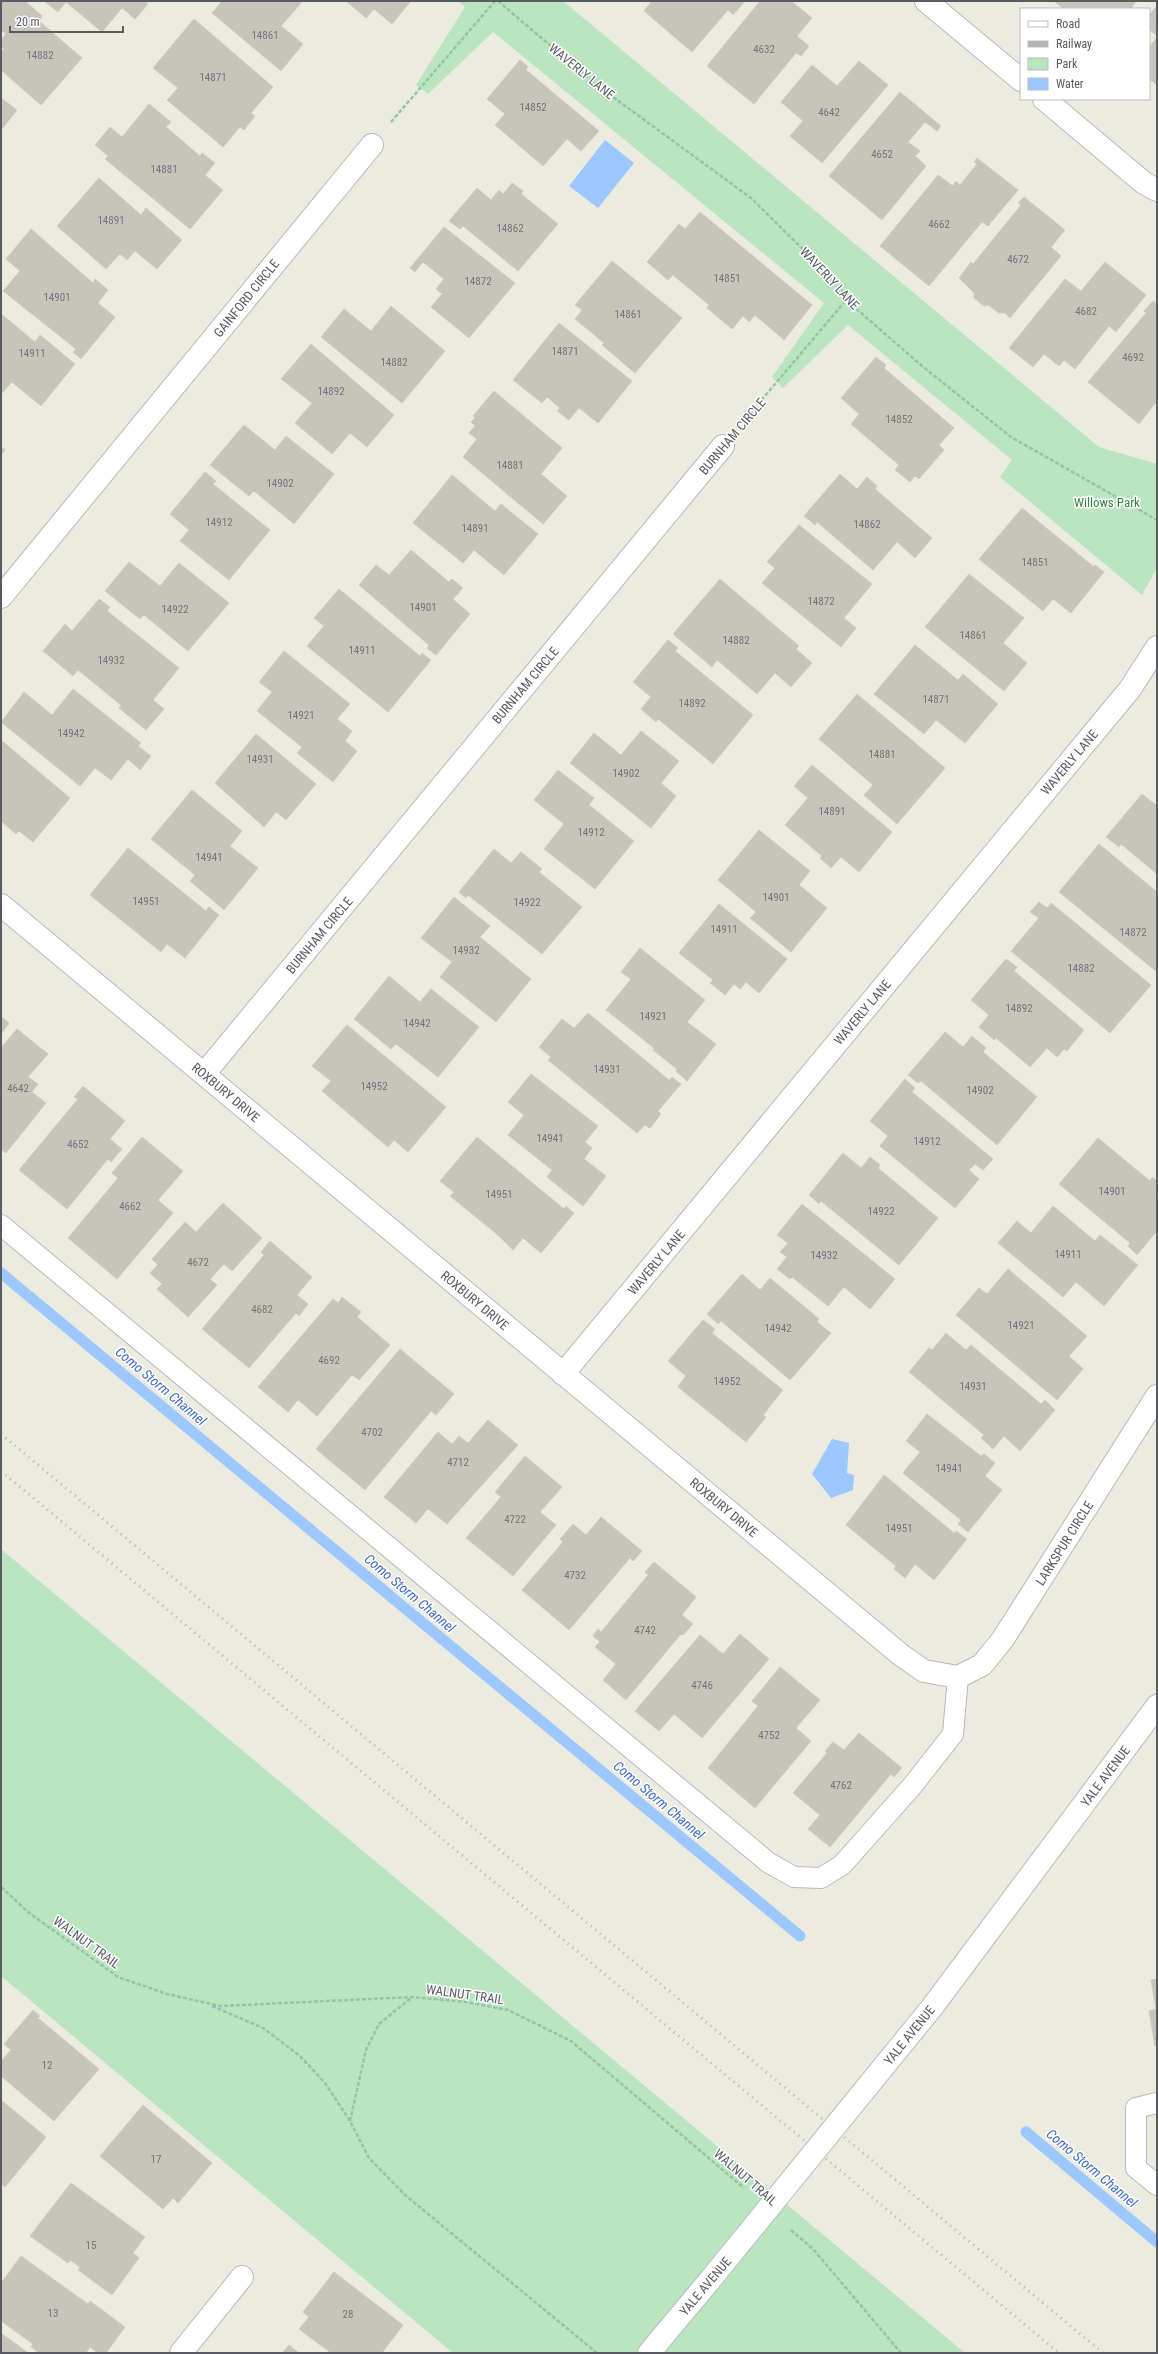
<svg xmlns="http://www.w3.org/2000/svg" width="1158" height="2354" font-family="'Roboto Condensed',sans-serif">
<rect width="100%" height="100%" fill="#ecebdf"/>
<path fill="#bae5bf" d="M458,1h105l536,446 58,17v104l-15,27 -142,-118 12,-17 -164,-135 -65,63 -11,-11 52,-74 -331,-271 -65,62 -12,-9 49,-78z
M1,1549l964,804h-512l-452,-377z"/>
<path fill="#9cc7ff" d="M605,140l29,23 -36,45 -29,-22z
M832,1439l17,4 -2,30 7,2 -1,15 -22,8 -19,-24z"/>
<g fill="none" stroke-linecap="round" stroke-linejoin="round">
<path stroke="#9cc7ff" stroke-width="11" d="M1,1273l799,663
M1026,2132l131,110"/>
</g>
<path fill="#c7c4bc" stroke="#d0cdbd" d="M1,1h24l17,15 -3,5 43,37 -41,47 -40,-35v-18l3,-3 -3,-3v-6l5,-6 -5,-4z
M44,1h101l3,3 -13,15 -13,-11 -20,24 -36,-30 -8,10z
M222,1h76l3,2 -20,23 22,18 -22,27 -69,-58z
M346,1h65l-19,23 -18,-15 -8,9z
M652,1h93l-12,14 -5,-5 -36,42 -48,-41z
M760,1h31l21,17 -15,18 12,10 -8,10 -5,-3 -42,51 -47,-38z
M1054,1h82l-4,6 2,2h-70z
M1157,6v30l-8,-7v-14z
M194,19l79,68 -22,26 4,3 -11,14 -4,-3 -17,20 -56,-47 11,-12 -25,-20z
M1157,37v48l-8,-6v-32z
M520,60l8,7 -2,3 73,61 -18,20 -14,-12 -24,27 -48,-41 10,-11 -18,-15z
M859,61l29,24 -66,78 -32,-27 13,-15 -22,-19 31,-37 25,21z
M900,92l41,34 -4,5 -12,-9 -17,20 12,9 -5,5 11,10 -44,54 -53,-44z
M1,98l16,12 -16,20z
M149,104l22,18 -5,5 34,29 2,-3 13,10 -10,12 18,15 -33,39 -85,-70 3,-3 -13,-11 15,-18 12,10z
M977,158l41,32 -30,36 -6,-4 -53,64 -49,-40 58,-71 15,11 3,-5 4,4 17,-21 -3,-2z
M99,178l42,37 5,-7 36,32 -25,29 -22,-18 -8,9 -7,-6 -14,15 -49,-43z
M512,183l11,8 -2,3 37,30 -40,47 -55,-45 -3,3 -11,-8 28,-33 14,12 8,-10 4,4z
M1024,197l41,33 -14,17 10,9 -51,62 -5,-5h-6l-11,-8 -4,1 -10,-8v-5l-15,-15 12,-16 2,2 48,-59 -3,-2z
M700,212l112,93 -28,35 -29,-25 -6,7 -6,-6 -11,13 -25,-21 2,-3 -36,-30 -5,5 -21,-18 32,-38 6,5z
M444,227l71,56 -46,55 -38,-31 11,-13 -6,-5 8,-10 -21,-17 -8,10 -5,-4z
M31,229l62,54 2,-4 13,11 -10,13 17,14 -34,42 -8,-7 3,-3 -73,-58 17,-20 -14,-12z
M612,261l70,57 -47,55 -33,-28 2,-2 -29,-24 7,-9 -7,-5z
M1105,262l41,33 -30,37 -7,-6 -34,43 -11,-9 -5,6 -15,-12 -11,13 -24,-19 56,-69 16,12z
M1153,301l4,3v97l-18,23 -51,-42 58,-69 -2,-2z
M391,306l54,45 -43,52 -81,-66 23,-28 27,22z
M1,314l34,28 5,-7 35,29 -34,42 -29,-24 -11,12z
M559,323l73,58 -34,42 -19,-15 -10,12 -12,-9 3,-3 -13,-11 -5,6 -29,-23z
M311,344l83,71 -27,32 -17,-14 -18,21 -37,-31 17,-20 -31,-24z
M876,357l10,8 -2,3 70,60 -15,17 5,5 -25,29 -4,-3 -5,6 -15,-12 4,-5 -48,-41 8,-10 -18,-16z
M494,391l68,57 -21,26 26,22 -24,28 -80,-67 14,-18 -8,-6 6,-7 -4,-4 4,-4 -2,-2z
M244,425l31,25 11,-14 48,38 -40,50 -40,-33 -5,5 -39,-31z
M1,447l4,3 -4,5z
M205,472l11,9 -3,3 57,46 -41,50 -49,-39 9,-11 -19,-16z
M840,474l17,15 10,-12 10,9 -2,3 57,49 -17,20 -18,-16 -24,28 -56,-48 -2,3 -11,-9z
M452,475l43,36 6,-7 37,30 -34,41 -30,-25 -11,13 -50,-40z
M1022,508l72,59 1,-2 9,7 -33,41 -18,-14 -10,12 -64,-52z
M799,525l73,59 -28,34 12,10 -15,19 -79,-64 13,-15 -8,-6z
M411,550l38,32 3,-3 11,9 -10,11 17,15 -34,41 -9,-7 2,-3 -70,-60 17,-20 13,10z
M129,562l31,24 19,-23 50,40 -41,48 -44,-36 -4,4 -35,-28z
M969,574l55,44 -21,25 24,20 -23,28 -79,-64z
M720,579l79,67 -3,3 16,14 -21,24 -16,-14 -18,21 -40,-34 -5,7 -39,-33z
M339,589l81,67 2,-3 9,7 -43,52 -81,-66 17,-20 -10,-8z
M99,599l11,8 -3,4 72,57 -26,32 11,9 -18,21 -27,-22 2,-3 -43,-35 -5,6 -30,-25 22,-27 7,7z
M668,640l10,8 -3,3 78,64 -40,49 -55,-45 -2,3 -15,-13 10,-12 -18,-15z
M915,645l43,35 5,-6 35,30 -33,39 -29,-23 -12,14 -50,-40z
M284,651l66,53 -13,15 15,12 -7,10 12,10 -24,31 -36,-29 5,-6 -45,-36 15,-19 -13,-10z
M73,689l68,54 -3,3 13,10 -11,14 -12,-11 -17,21 -16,-12 -15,18 -79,-64 23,-30 28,23z
M857,694l88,74 -48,56 -33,-29 9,-10 -54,-46z
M641,731l38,30 -18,22 15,13 -25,32 -81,-65 24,-30 27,22z
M256,734l60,50 -30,36 -10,-8 -12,15 -49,-44z
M1,740l69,58 -37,44 -14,-11 -3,3 -15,-13z
M812,765l80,67 -33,40 -18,-15 -10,11 -11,-10 2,-2 -37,-31 23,-27 -14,-12z
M558,770l36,28 -5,7 45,36 -39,48 -51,-40 20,-25 -30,-24z
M192,790l50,41 -12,15 28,22 -34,42 -34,-29 5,-6 -44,-36z
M1142,794l15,12v68l-36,-30 -2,3 -13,-10z
M759,830l51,41 -11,14 28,23 -36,44 -41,-34 6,-6 -38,-32z
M1099,844l58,48v80l-98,-80z
M128,848l78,63 3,-4 10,8 -34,43 -18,-14 -6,8 -71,-57z
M494,849l17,14 10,-11 21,17 -3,3 43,35 -40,47 -74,-59 -2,3 -7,-6z
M454,897l36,29 -10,11 51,42 -35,43 -56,-45 12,-15 -31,-24z
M1039,902l8,6 4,-5 100,82 -41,48 -99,-82 28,-33 -9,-6z
M719,904l68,55 -28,34 -13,-11 -6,7 -6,-5 -9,11 -15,-12 3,-3 -34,-27z
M640,948l65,52 -18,22 29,22 -29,37 -11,-10 1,-2 -24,-19 1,-2 -48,-38 25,-31 -10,-7z
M1006,959l11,8 -3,4 70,59 -17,21 -3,-2 -7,8 -10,-9 -17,19 -34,-29 -2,2 -15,-13 10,-12 -18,-15z
M389,976l31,26 11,-13 48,38 -41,50 -42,-33 -5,5 -37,-30z
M588,1013l81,67 3,-3 9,7 -23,27 3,3 -11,14 -5,-3 -8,8 -89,-73 3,-3 -12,-10 23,-28 12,9z
M1,1017l8,6 -8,11z
M347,1025l99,82 -38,45 -14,-12 -6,7 -66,-56 9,-10 -19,-15z
M17,1029l31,25 -20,23 10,7 -6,8 14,11 -40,50 -5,-4v-101z
M945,1032l18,15 9,-11 14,12 -3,4 54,45 -40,48 -76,-64 -3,2 -10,-8z
M531,1074l67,52 -13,16 7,6 -8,11 22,17 -23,30 -36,-29 5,-7 -44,-35 16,-20 -16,-13z
M905,1079l10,9 -3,4 81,67 -10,11 -8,-6 -6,6 10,9 -24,29 -75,-62 8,-10 -18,-15z
M83,1086l42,35 -15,18 12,10 -11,13 -3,-3 -41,50 -48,-39 59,-71 -4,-2z
M142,1137l41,34 -25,29 15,13 -56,66 -49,-41 50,-60 -6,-5z
M477,1137l87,72 2,-3 8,7 -33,40 -18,-15 -10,12 -15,-15 -48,-39 4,-4 -14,-11z
M1098,1138l52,43 2,-4 5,4v16l-2,3 2,2v29l-20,24 -9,-9 2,-3 -71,-59z
M843,1153l18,15 9,-11 10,8 -2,3 60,50 -39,47 -78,-64 -2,3 -10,-9z
M223,1203l39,35 -30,33 -8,-7 -14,15 7,6 -29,32 -31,-28 5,-5 -12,-11 8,-8 -6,-6 33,-37 11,10z
M802,1204l93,75 -25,30 -26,-22 -16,19 -36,-29 -2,2 -13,-10 10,-12 -7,-5 8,-9 -11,-8z
M1053,1206l42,35 5,-6 38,30 -34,41 -28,-24 -13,15 -65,-54 19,-22 14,12z
M270,1241l42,36 -15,18 11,9 -9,12 -3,-3 -47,55 -47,-39 62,-74 -3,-3z
M1008,1269l79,67 -18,20 14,13 -26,31 -101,-85 23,-27 8,6z
M742,1274l18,16 10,-12 49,41 -2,3 14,11 -41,47 -69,-59 -3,3 -11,-10z
M342,1297l19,15 -4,5 33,28 -31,35 -7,-5 -35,41 -19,-16 -10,12 -30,-25 75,-88 5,4z
M703,1320l12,9 -3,4 71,57 -20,25 3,2 -20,25 -68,-55 8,-11 -18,-15z
M946,1333l20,17 5,-5 70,59 4,-4 10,10 -35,41 -16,-15 -11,13 -12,-11 3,-3 -75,-63 20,-24 3,2z
M400,1349l54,45 -18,21 -5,-4 -66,79 -49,-41z
M927,1414l54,42 3,-2 11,9 -10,13 17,14 -34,42 -10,-8 3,-4 -58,-47 17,-21 -14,-11z
M488,1420l30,25 -71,79 -19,-15 -12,14 -32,-26 54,-65 14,12 7,-8 9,7z
M525,1456l37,31 -22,25 16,13 -43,51 -47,-38 35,-41 -6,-5z
M884,1475l70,58 2,-2 11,8 -33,41 -19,-16 -10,14 -11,-9 2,-3 -50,-41z
M601,1517l41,34 -9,10 -3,-3 -61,72 -47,-40 41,-48 -3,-3 13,-15 13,11z
M654,1562l42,35 -14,18 11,9 -10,11 -2,-1 -55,66 -23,-20 13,-16 -21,-17 5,-5 -7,-6 5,-7 3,3 47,-57 -3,-3z
M740,1634l29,25 -67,79 -28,-24 -15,17 -24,-20 65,-76 23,19z
M780,1667l40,33 -24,28 15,13 -56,67 -47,-40 50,-62 -6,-5z
M859,1733l43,35 -8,9 -3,-3 -61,73 -22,-18 12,-14 -27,-22 34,-40 -2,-2 8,-9 11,8z
M1157,1979v67h-2l-6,-35 7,-2 -5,-29z
M33,2010l7,6 -2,2 61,51 -45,52 -53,-45v-15l10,-11 -7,-6z
M1,2100l45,37 -41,50 -4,-3z
M143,2105l69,58 -34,40 -5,-5 -10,11 -63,-53z
M71,2183l74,54 -12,16 6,5 -27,37 -34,-25 2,-3 -10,-7 -2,3 -38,-27z
M21,2256l67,48 2,-3 35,26 -19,26h-8l-8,-6 -4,6h-47l-8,-6 2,-3 -32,-23v-38z
M334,2272l69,53 -21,28h-51l-32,-24 10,-12 -6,-5z
M1,2333l27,20h-27z
M289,2345l10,8h-17z"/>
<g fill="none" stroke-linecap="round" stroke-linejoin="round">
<g stroke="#b7b9bf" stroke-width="22">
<path id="lane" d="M1,1225l768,638 25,14 27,1 21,-13 71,-80 40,-51 5,-57
M1157,2103l-21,5v60l21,17"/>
</g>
<g stroke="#b7b9bf" stroke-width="24">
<path id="street" d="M926,1l95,79
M1044,99l100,84 13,7
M1,597l371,-452
M1,905l900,750 23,16 34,6 24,-12 21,-26 154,-243
M204,1074l519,-628
M563,1374l567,-685 27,-42
M181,2353l61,-76"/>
</g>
<g stroke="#babcc4" stroke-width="24">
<path id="secondary" d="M933,2006l224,-300
M649,2353l61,-73"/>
</g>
<path stroke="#93c6a8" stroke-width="2.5" stroke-dasharray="4 2" stroke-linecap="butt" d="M498,1l100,85 153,112 84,83 17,24 70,61 89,71 146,83
M391,122l104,-121
M742,423l106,-125
M1,1887l27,25 90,65 49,17 53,12 192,-9 54,5 42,8 63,31 173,147
M212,2006l51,22 37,28 25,27 25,38 19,37 36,37 192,158
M350,2121l16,-71 13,-26 32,-26
M791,2230l22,19 88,104"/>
<use href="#lane" stroke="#fff" stroke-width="20"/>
<use href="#street" stroke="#fff" stroke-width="22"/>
<use href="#secondary" stroke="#fff" stroke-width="22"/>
<path stroke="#b3b4b4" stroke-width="3" stroke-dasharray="1 5" stroke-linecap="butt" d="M1,1434l1102,919
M1,1471l1058,882"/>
<g stroke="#babcc4" stroke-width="24" stroke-linecap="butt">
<path id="secondary-bridge" d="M710,2280l223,-274"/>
</g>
<use href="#secondary-bridge" stroke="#fff" stroke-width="22"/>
</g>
<g text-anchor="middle" stroke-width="3" stroke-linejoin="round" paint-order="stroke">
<g font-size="11" fill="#747578">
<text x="265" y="39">14861</text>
<text x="764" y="53">4632</text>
<text x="40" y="59">14882</text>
<text x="213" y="81">14871</text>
<text x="533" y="111">14852</text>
<text x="829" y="116">4642</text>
<text x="882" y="158">4652</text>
<text x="164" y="173">14881</text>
<text x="111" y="224">14891</text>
<text x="939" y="228">4662</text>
<text x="510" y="232">14862</text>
<text x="1018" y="263">4672</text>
<text x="727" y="282">14851</text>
<text x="478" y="285">14872</text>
<text x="57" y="301">14901</text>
<text x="1086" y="315">4682</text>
<text x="628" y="318">14861</text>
<text x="565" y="355">14871</text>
<text x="32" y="357">14911</text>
<text x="1133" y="361">4692</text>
<text x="394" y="366">14882</text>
<text x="331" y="395">14892</text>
<text x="899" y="423">14852</text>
<text x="510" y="469">14881</text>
<text x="280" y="487">14902</text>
<text x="219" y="526">14912</text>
<text x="867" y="528">14862</text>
<text x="475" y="532">14891</text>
<text x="1035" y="566">14851</text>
<text x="821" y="605">14872</text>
<text x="423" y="611">14901</text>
<text x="175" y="613">14922</text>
<text x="973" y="639">14861</text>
<text x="736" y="644">14882</text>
<text x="362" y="654">14911</text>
<text x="111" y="664">14932</text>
<text x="936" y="703">14871</text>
<text x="692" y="707">14892</text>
<text x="301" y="719">14921</text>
<text x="71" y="737">14942</text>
<text x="882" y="758">14881</text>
<text x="260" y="763">14931</text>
<text x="626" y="777">14902</text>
<text x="832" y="815">14891</text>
<text x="591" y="836">14912</text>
<text x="209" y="861">14941</text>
<text x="776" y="901">14901</text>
<text x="146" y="905">14951</text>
<text x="527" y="906">14922</text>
<text x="724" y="933">14911</text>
<text x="1133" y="936">14872</text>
<text x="466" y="954">14932</text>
<text x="1081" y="972">14882</text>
<text x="1019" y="1012">14892</text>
<text x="653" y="1020">14921</text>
<text x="417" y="1027">14942</text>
<text x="607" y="1073">14931</text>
<text x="374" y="1090">14952</text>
<text x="18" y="1092">4642</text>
<text x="980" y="1094">14902</text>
<text x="550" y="1142">14941</text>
<text x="927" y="1145">14912</text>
<text x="78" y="1148">4652</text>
<text x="1112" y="1195">14901</text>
<text x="499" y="1198">14951</text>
<text x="130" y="1210">4662</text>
<text x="881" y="1215">14922</text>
<text x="1068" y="1258">14911</text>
<text x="824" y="1259">14932</text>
<text x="198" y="1266">4672</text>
<text x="262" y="1313">4682</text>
<text x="1021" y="1329">14921</text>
<text x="778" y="1332">14942</text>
<text x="329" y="1364">4692</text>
<text x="727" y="1385">14952</text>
<text x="973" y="1390">14931</text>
<text x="372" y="1436">4702</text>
<text x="458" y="1466">4712</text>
<text x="949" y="1472">14941</text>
<text x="515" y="1523">4722</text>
<text x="899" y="1532">14951</text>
<text x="575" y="1579">4732</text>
<text x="645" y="1634">4742</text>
<text x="702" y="1689">4746</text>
<text x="769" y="1739">4752</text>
<text x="841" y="1789">4762</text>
<text x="47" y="2069">12</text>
<text x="156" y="2163">17</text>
<text x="91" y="2249">15</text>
<text x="53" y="2317">13</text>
<text x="348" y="2318">28</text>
</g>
<g font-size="13" fill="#585b61" stroke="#fff">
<text transform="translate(582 71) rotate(39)" y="5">WAVERLY LANE</text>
<text transform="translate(830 278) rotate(47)" y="5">WAVERLY LANE</text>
<text transform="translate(246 298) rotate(-51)" y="5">GAINFORD CIRCLE</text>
<text transform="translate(732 436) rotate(-50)" y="5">BURNHAM CIRCLE</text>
<text transform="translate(525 685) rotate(-50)" y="5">BURNHAM CIRCLE</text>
<text transform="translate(1069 762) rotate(-50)" y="5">WAVERLY LANE</text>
<text transform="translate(319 935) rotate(-50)" y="5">BURNHAM CIRCLE</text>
<text transform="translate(862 1012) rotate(-50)" y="5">WAVERLY LANE</text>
<text transform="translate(226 1092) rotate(40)" y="5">ROXBURY DRIVE</text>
<text transform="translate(656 1262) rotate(-50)" y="5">WAVERLY LANE</text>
<text transform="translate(475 1300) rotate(40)" y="5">ROXBURY DRIVE</text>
<text transform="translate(724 1507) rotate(40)" y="5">ROXBURY DRIVE</text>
<text transform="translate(1064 1543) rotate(-58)" y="5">LARKSPUR CIRCLE</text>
<text transform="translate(1105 1776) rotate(-53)" y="5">YALE AVENUE</text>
<text transform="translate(87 1942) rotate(36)" y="5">WALNUT TRAIL</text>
<text transform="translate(465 1994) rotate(8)" y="5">WALNUT TRAIL</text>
<text transform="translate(909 2035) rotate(-51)" y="5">YALE AVENUE</text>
<text transform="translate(746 2177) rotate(41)" y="5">WALNUT TRAIL</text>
<text transform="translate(705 2286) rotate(-50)" y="5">YALE AVENUE</text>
</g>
<g font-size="13" fill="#328641" stroke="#fff">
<text x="1107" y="507">Willows Park</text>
</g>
<g font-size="14" font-style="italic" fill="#3c6dc4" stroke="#fff">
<text transform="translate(161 1386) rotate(40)" y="5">Como Storm Channel</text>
<text transform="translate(410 1593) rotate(40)" y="5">Como Storm Channel</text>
<text transform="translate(659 1800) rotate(40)" y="5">Como Storm Channel</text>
<text transform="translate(1092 2168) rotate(40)" y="5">Como Storm Channel</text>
</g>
</g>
<rect width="1158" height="2354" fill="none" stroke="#585b61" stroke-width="4"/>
<rect x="1020" y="8" width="130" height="92" fill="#ffffff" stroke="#bcbdc0"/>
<rect x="1028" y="21" width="20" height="6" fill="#ffffff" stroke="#bcbdc0"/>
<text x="1056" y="28" font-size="12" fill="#585b61">Road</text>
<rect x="1028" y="41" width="20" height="6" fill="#b3b4b4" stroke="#bcbdc0"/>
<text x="1056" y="48" font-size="12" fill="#585b61">Railway</text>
<rect x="1028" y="58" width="20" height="12" fill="#bae5bf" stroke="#bcbdc0"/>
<text x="1056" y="68" font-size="12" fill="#585b61">Park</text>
<rect x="1028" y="78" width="20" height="12" fill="#9cc7ff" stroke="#bcbdc0"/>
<text x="1056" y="88" font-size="12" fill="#585b61">Water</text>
<path d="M10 26v6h113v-6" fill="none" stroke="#585b61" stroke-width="2"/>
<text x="16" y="26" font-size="12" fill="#585b61" stroke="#ffffff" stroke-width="3" paint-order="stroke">20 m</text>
</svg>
